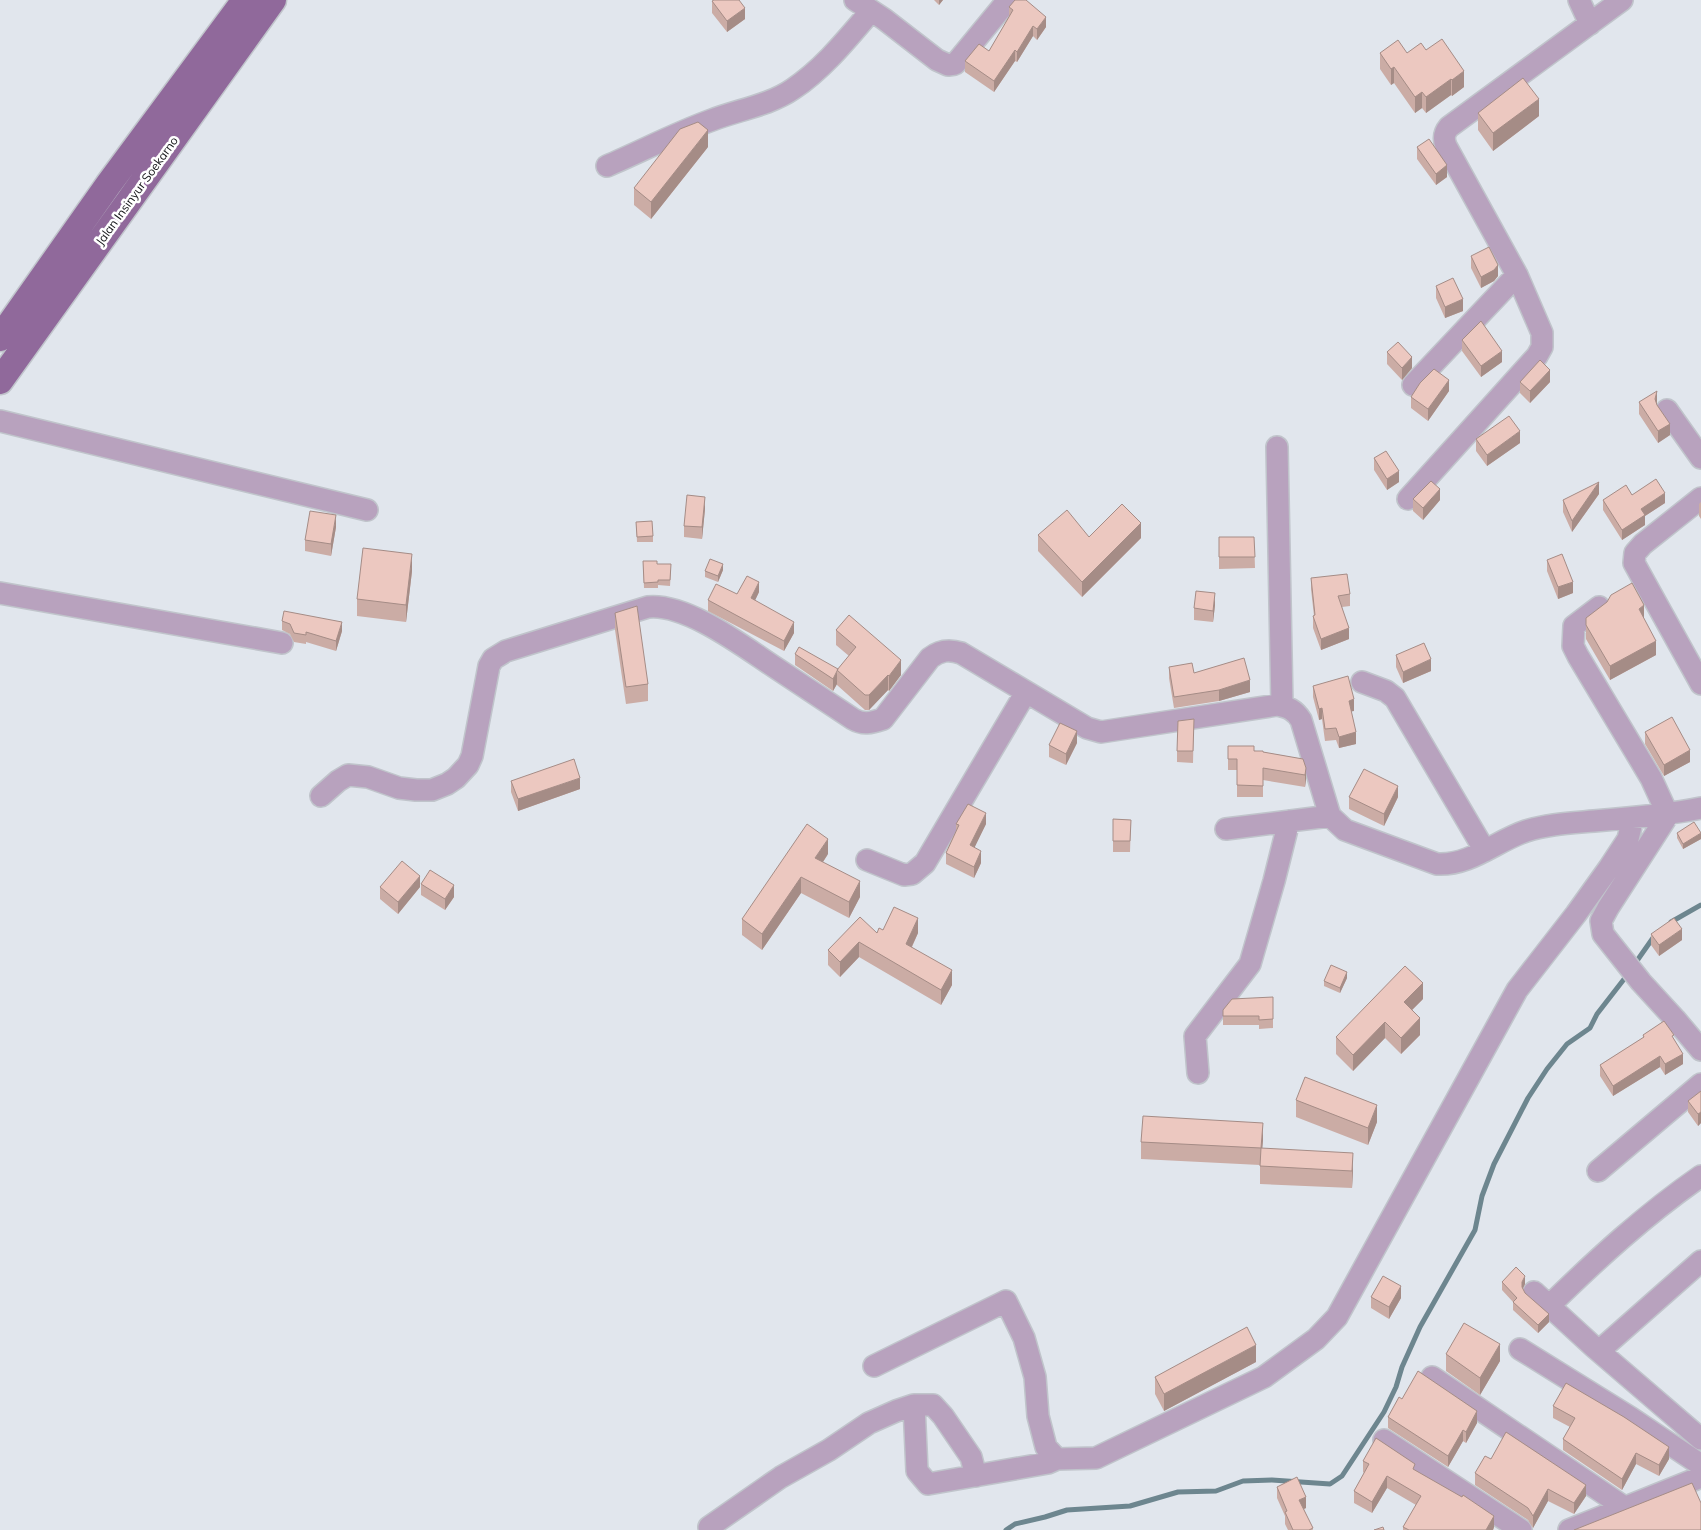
<svg xmlns="http://www.w3.org/2000/svg" width="1701" height="1530" font-family="Mulish,sans-serif">
<rect width="100%" height="100%" fill="#e1e6ed"/>
<g fill="none" stroke-linecap="round" stroke-linejoin="round">
<path stroke="#6d868f" stroke-width="5" d="M1671,922l30,-17
M1634,965l21,-30
M1006,1530l9,-6 30,-7 22,-7 63,-4 48,-14 38,-1 27,-10 29,-1 58,4 12,-8 42,-64 12,-25 6,-20 18,-40 55,-97 7,-34 12,-32 34,-66 19,-29 20,-25 23,-16 7,-14 31,-40"/>
<g stroke="#c0c4cb" stroke-width="24">
<path id="minor" d="M855,0l29,19 53,41 11,5 7,-1 6,-7 47,-57
M1579,0l11,24
M607,166c35,-15 69,-33 105,-46 26,-10 58,-15 81,-31 31,-21 54,-50 78,-78
M1413,385l104,-110
M1667,410l34,48
M0,421l367,89
M1277,447l5,259
M1701,498l-58,46 -8,9 -1,10 67,121
M1408,499l129,-143 5,-9v-14l-25,-58 -71,-129c-3,-8 -2,-13 3,-19l173,-127
M0,593l282,50
M1599,607l-25,19 -1,20 5,10 73,122 17,37 -60,93 -7,13 2,13 38,48 34,37 26,31
M1362,682l24,9 9,7 90,153
M321,796l17,-15 10,-6 20,2 31,11 17,2h16l15,-6 9,-6 12,-13 4,-9 17,-90 4,-7 13,-8 142,-44c39,-4 96,40 128,61 26,17 51,34 77,51 10,6 18,4 30,0l47,-61c10,-8 19,-9 31,-5l126,75 14,4 176,-27c11,2 18,5 24,15l29,96 15,14 92,34c33,2 59,-23 89,-33 21,-7 45,-8 68,-10 36,-3 72,-6 107,-13
M1226,829l104,-13
M867,860l37,15 8,-1 13,-11 101,-171
M1198,1073l-3,-37 55,-72 24,-83 15,-60
M1598,1171l103,-87
M1534,1292l60,55 107,92
M1549,1306c48,-47 97,-92 152,-130
M1520,1349l111,69 70,47
M1599,1351l102,-90
M874,1366l132,-65 18,37 11,39 3,39 8,31 11,12 39,-1 168,-81 52,-38 21,-22 180,-327 59,-76 33,-46 19,-29 5,-21
M1432,1377l192,130
M914,1405h19l10,11 28,41 5,19
M1384,1440l137,90
M709,1527l72,-50 48,-27 40,-27 27,-12 18,-6 3,66 11,13 120,-21 9,-4
M1569,1530l132,-53"/>
</g>
<g stroke="#c0c4cb" stroke-width="29">
<path id="major" d="M0,338l108,-153 137,-185
M0,381l273,-381"/>
</g>
<use href="#minor" stroke="#b8a2be" stroke-width="21"/>
<use href="#major" stroke="#90699b" stroke-width="26"/>
</g>
<path fill="#cbaca5" d="M934,0h9l-4,5z
M712,1l33,18 -18,13 -15,-19z
M1009,7l37,20 -9,13 -4,-4 -16,26 -2,-1 -21,31 -29,-20v-11l24,-10 20,-34z
M1426,50l38,37 -12,9 -1,-1 -25,18 -4,-5 -7,5 -21,-30 -3,2 -11,-16v-16h27z
M1478,113l61,3 -46,35 -15,-21z
M708,147l-57,72 -17,-14v-17z
M1417,147l30,30 -11,8 -19,-26z
M1471,256l27,20 -4,5 -13,7 -10,-20z
M1436,286l27,25 -18,7 -9,-20z
M1462,340l40,22 -21,15 -19,-26z
M1387,352l25,16 -10,12 -15,-16z
M1520,382h30l-20,21 -10,-10z
M1449,391l-21,30 -17,-13v-11z
M1639,402h18l-1,2 14,31 -12,8 -19,-29z
M1476,439l44,4 -33,23 -11,-15z
M1374,458l25,24 -12,8 -13,-20z
M1599,494l-27,38 -9,-20v-12z
M1632,495l33,8 -20,13v9l-23,15 -19,-30v-10z
M1413,499l27,1 -17,20 -10,-9z
M1701,502v17l-2,-3v-12z
M705,509l-3,30 -18,-2v-11z
M636,522l17,14v6h-16z
M336,527l-5,29 -26,-5v-11z
M1038,535l51,2 52,1 -59,59 -44,-46z
M1219,537h35l1,31 -36,1z
M1547,560l26,33 -15,6 -11,-28z
M643,561l14,3 14,6 -1,16 -12,-1v3h-14z
M723,570l-5,12 -13,-5v-6z
M412,571l-6,51 -49,-6v-17z
M1311,578l39,16v12l-8,1 7,32 -28,11 -8,-22v-12h1l-3,-27z
M759,592l-4,8 39,33 -10,18 -76,-40v-11l29,-6z
M1215,605l-2,17 -19,-2v-12z
M615,613l33,71v17l-22,3 -11,-74z
M1586,618l58,1 12,36 -46,25 -24,-41z
M282,621l60,10 -6,20 -30,-9v2l-12,-2 -4,-8 -8,-4z
M836,630l65,45 -12,16 -1,-1 -19,20h-4l-28,-25v-1l-4,7 -38,-26v-11l43,15 11,-13 -13,-11z
M1396,655l35,16 -28,12 -7,-16z
M1169,667l25,6 56,19 -31,9 -45,7 -5,-30z
M1313,686l41,25h-3l5,33 -17,4 -3,-8 -11,1 -3,-22 -3,1 -6,-23z
M1194,719l-1,44 -16,-1v-11z
M1645,732l45,30 -26,14 -19,-32z
M1077,743l-11,22 -17,-8v-12z
M1228,746l75,13 3,20 -1,8 -42,-7v17h-26v-27h-9z
M511,781l69,8 -62,22 -7,-19z
M1349,797h49l-14,29 -35,-17z
M1113,819l18,1 -1,32h-17z
M956,824h30l-12,23 7,16 -7,15 -28,-14v-11l10,-22z
M1677,833l24,6 -18,10 -6,-11z
M828,854l-5,8 37,35 -11,21 -48,-25 -39,57 -20,-15v-16z
M421,884l33,13 -9,13 -24,-15z
M380,887h40l-22,27 -18,-15z
M883,930l35,3 -6,14 40,38 -11,20 -82,-48 -19,20 -12,-12v-15z
M1651,934l31,6 -23,16 -8,-11z
M1347,978l-7,15 -16,-7v-5z
M1232,999l41,20v9l-14,1v-4h-36v-15z
M1423,999l-11,11 8,25 -19,19 -16,-16 -32,33 -17,-17v-17z
M1643,1035l31,4 9,25 -18,11 -5,-8 -47,29 -13,-20v-11l43,-27z
M1701,1091v32l-3,3 -10,-14v-11z
M1296,1100l81,22 -9,23 -72,-28z
M1263,1140l-1,8 91,22 -1,18 -92,-4v-19l-119,-6v-17z
M1502,1282l23,2 -2,4 2,5 24,29 -11,11 -25,-23v-8l-11,-12z
M1371,1297l30,1 -12,21 -18,-11z
M1446,1354l54,7 -20,34 -34,-24z
M1256,1362l-92,49 -9,-17v-17z
M1402,1399l75,24 -11,20 -3,-2 -15,26 -60,-39v-11z
M1553,1406l116,53 -10,17 -23,-12 -14,26 -59,-40v-11l7,-12 -17,-9z
M1491,1459l95,37 -12,18 -26,-13 -15,27 -5,-8 -53,-35v-12z
M1363,1461l52,9 79,57 -1,3h-90v-3l13,-22 -29,-17 -15,25 -18,-10v-12l10,-18 -1,-1z
M1277,1487l29,21 -2,1 9,21h-25l-3,-6v-8l-8,-18z"/>
<path fill="#a58c86" d="M939,0h4l-4,5z
M745,8v11l-18,13v-11z
M1046,17v10l-9,13v-11z
M1033,26v10l-16,26v-10z
M1015,50v11l-21,31v-11z
M1394,67v16l-3,2v-16z
M1464,71v16l-12,9v-16z
M1451,79v16l-25,18v-16z
M1422,92v16l-7,5v-16z
M1539,99v17l-46,35v-18z
M708,130v17l-57,72v-17z
M1447,165v12l-11,8v-11z
M1498,265v11l-4,5 -13,7v-11z
M1463,299v12l-18,7v-11z
M1502,351v11l-21,15v-11z
M1412,357v11l-10,12v-12z
M1550,370v12l-20,21v-12z
M1449,380v11l-21,30v-12z
M1657,391v11l-2,9v-12z
M1670,424v11l-12,8v-12z
M1520,431v12l-33,23v-11z
M1399,471v11l-12,8v-11z
M1599,482v12l-27,38v-11z
M1440,489v11l-17,20v-12z
M1665,493v10l-20,13v9l-23,15v-10l19,-21z
M705,497v12l-3,30v-12z
M336,515v12l-5,29v-12z
M1141,523v15l-59,59v-15z
M412,554v17l-6,51v-17z
M723,564v6l-5,12v-6z
M759,582v10l-8,17v-11z
M1573,582v11l-15,6v-12z
M1215,593v12l-2,17v-11z
M1644,605v15l-5,-11z
M342,622v9l-6,20v-10z
M794,622v11l-10,18v-10z
M1349,628v11l-28,11v-11z
M1656,641v14l-46,25v-14z
M1431,659v12l-28,12v-11z
M901,660v15l-12,16v-15z
M837,672v12l-4,7v-12z
M888,675v15l-19,20v-15z
M1250,680v12l-31,9v-11z
M1354,699v12l-5,1v-11z
M1322,708v11l-3,1v-11z
M1077,731v12l-11,22v-11z
M1356,732v12l-17,4v-11z
M1690,750v12l-26,14v-11z
M1306,768v11l-1,8v-12z
M580,778v11l-62,22v-12z
M1398,786v11l-14,29v-12z
M986,813v11l-16,33v-12z
M1701,833v6l-18,10v-5z
M828,839v15l-13,20v-16z
M981,851v12l-7,15v-11z
M420,876v11l-22,27v-12z
M801,877v16l-39,57v-16z
M860,881v16l-11,21v-16z
M454,885v12l-9,13v-11z
M918,918v15l-12,26v-15z
M1682,929v11l-23,16v-11z
M859,942v15l-19,20v-15z
M952,970v15l-11,20v-15z
M1347,972v6l-7,15v-5z
M1423,983v16l-19,19v-16z
M1420,1018v17l-19,19v-16z
M1385,1022v16l-32,33v-16z
M1683,1054v10l-18,11v-11z
M1660,1056v11l-47,29v-10z
M1377,1105v17l-9,23v-17z
M1701,1112v11l-3,3v-12z
M1263,1123v17l-2,25v-17z
M1353,1153v17l-1,18v-17z
M1525,1276v8l-3,6v-8z
M1401,1286v12l-12,21v-12z
M1549,1314v8l-11,11v-8z
M1500,1344v17l-20,34v-17z
M1256,1345v17l-92,49v-17z
M1477,1411v12l-11,20v-11z
M1463,1430v11l-15,26v-11z
M1669,1447v12l-10,17v-11z
M1636,1453v11l-14,26v-11z
M1387,1476v12l-15,25v-11z
M1586,1485v11l-12,18v-11z
M1548,1489v12l-15,27v-12z
M1306,1497v11l-7,3v-11z
M1494,1516v11l-1,3h-7z"/>
<path fill="#ecc8c0" stroke="#a58c86" d="M714,0h25l6,8 -18,13 -15,-20z
M1015,0h11l20,17 -9,12 -4,-3 -16,26 -2,-2 -21,31 -29,-20 14,-17 10,7 24,-41 -4,-3z
M1442,39l22,32 -12,9 -1,-1 -25,18 -4,-5 -7,5 -21,-30 -3,2 -11,-16 18,-13 9,13 14,-10 5,7z
M1523,78l16,21 -46,34 -15,-20z
M698,122l10,8 -57,72 -17,-14 46,-59z
M1429,139l18,26 -11,9 -19,-27z
M1489,247l9,18 -4,5 -13,7 -10,-21z
M1453,278l10,21 -18,8 -9,-21z
M1481,321l21,30 -21,15 -19,-26z
M1398,342l14,15 -10,11 -15,-16z
M1540,360l10,10 -20,21 -10,-9z
M1434,369l15,11 -21,29 -17,-12 9,-14z
M1657,391l-2,8 2,6 13,19 -12,7 -19,-29z
M1509,416l11,15 -33,24 -11,-16z
M1386,451l13,20 -12,8 -13,-21z
M1656,479l9,14 -24,16 4,6 -23,15 -19,-30 23,-15 6,10z
M1431,481l9,8 -17,19 -10,-9z
M1599,482l-27,39 -9,-21z
M687,495l18,2 -3,30 -18,-1z
M1122,504l19,19 -59,59 -44,-47 29,-25 22,27z
M310,511l26,4 -5,29 -26,-4z
M652,521l1,15 -16,1 -1,-15z
M1219,537h35l1,20h-36z
M363,548l49,6 -6,51 -49,-6z
M1562,554l11,28 -15,5 -11,-27z
M710,559l13,5 -5,12 -13,-5z
M643,561h14v3h14l-1,16h-12v2l-14,1z
M1347,574l3,20 -12,2 11,32 -28,11 -8,-23 2,-1 -4,-37z
M747,576l12,6 -8,16 43,24 -10,19 -76,-41 8,-16 21,10z
M1632,583l12,22 -5,4 17,32 -46,25 -24,-41v-7l21,-16 4,-7z
M1196,591l19,2 -2,18 -19,-3z
M637,606l11,78 -22,3 -11,-74z
M284,611l58,11 -6,19 -30,-9v3l-12,-2 -4,-9 -8,-3z
M849,615l52,45 -12,16 -1,-1 -19,20h-4l-28,-25 19,-23 -20,-17z
M1424,643l7,16 -28,13 -7,-17z
M799,647l39,22 -5,10 -38,-25z
M1244,658l6,22 -31,10 -45,7 -5,-30 23,-4 2,10z
M1348,676l6,23 -5,2 7,31 -17,5 -3,-9 -11,1 -3,-21 -3,1 -6,-23z
M1672,717l18,33 -26,15 -19,-33z
M1194,719l-1,32h-16l1,-30z
M1060,723l17,8 -11,23 -17,-9z
M1228,746h26v5h9v1l40,7 3,9 -1,7 -42,-7v18l-26,-1v-26h-9z
M574,759l6,19 -62,21 -7,-18z
M1364,769l34,17 -14,28 -35,-17z
M968,804l18,9 -16,32 11,6 -7,16 -28,-14 13,-28 -3,-1z
M1113,819l18,1 -1,21h-17z
M1694,822l7,11 -18,11 -6,-11z
M807,824l21,15 -13,19 45,23 -11,21 -48,-25 -39,57 -20,-15z
M402,861l18,15 -22,26 -18,-15z
M430,870l24,15 -9,14 -24,-15z
M894,907l24,11 -12,26 46,26 -11,20 -82,-48 -19,20 -12,-12 32,-33 17,16 2,-5 4,2z
M1674,918l8,11 -23,16 -8,-11z
M1331,965l16,7 -7,16 -16,-7z
M1405,966l18,17 -19,19 16,16 -19,20 -16,-16 -32,33 -17,-18z
M1273,997v22l-14,1v-4h-36v-6l9,-11z
M1664,1021l10,14 -2,1 11,18 -18,10 -5,-8 -47,30 -13,-21 44,-28 -1,-2z
M1305,1077l72,28 -9,23 -72,-28z
M1701,1091v21l-3,2 -10,-13z
M1143,1116l120,7 -2,25 -120,-6z
M1261,1148l92,5 -1,18 -92,-5z
M1516,1267l9,9 -3,6v5l3,6 24,21 -11,11 -25,-23 4,-4 -15,-16z
M1383,1276l18,10 -12,21 -18,-10z
M1464,1323l36,21 -20,34 -34,-24z
M1247,1327l9,18 -92,49 -9,-17z
M1418,1371l59,40 -11,21 -3,-2 -15,26 -60,-39 11,-20 3,2z
M1566,1383l58,34 45,30 -10,18 -23,-12 -14,26 -59,-40 12,-21 -22,-12z
M1506,1432l80,53 -12,18 -26,-14 -15,27 -5,-8 -53,-35 10,-17 6,3z
M1376,1438l39,26 -2,5 49,28 1,-2 31,21 -8,14h-77l-6,-3 18,-31 -34,-20 -15,26 -18,-11 15,-27 -6,-3z
M1297,1477l9,20 -7,3 14,28 -4,2h-16l-8,-18 2,-1 -10,-24z
M1692,1483l9,20v27h-127z
M1383,1527l1,3h-10z"/>
<g text-anchor="middle" stroke-width="5" stroke-linejoin="round" paint-order="stroke">
<g font-size="12" fill="#131417" stroke="#fff">
<text transform="translate(137 191) rotate(-54)" y="4">Jalan Insinyur Soekarno</text>
</g>
</g>
</svg>
